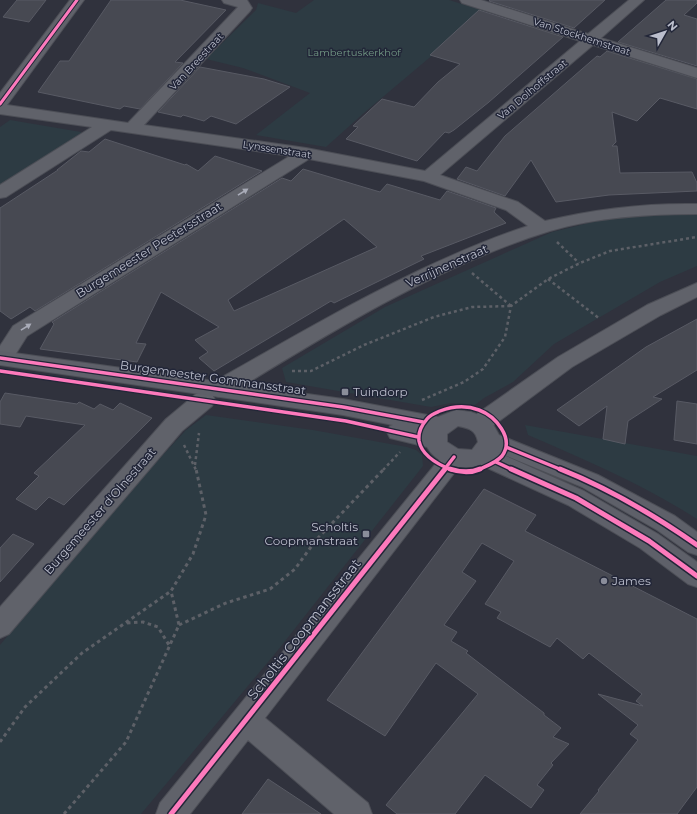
<svg xmlns="http://www.w3.org/2000/svg" width="697" height="814" font-family="Montserrat,sans-serif">
<rect width="100%" height="100%" fill="#30323d"/>
<path fill="#2d3b43" d="M314,0h135l36,11 -120,101 -39,35 -70,-12 54,-42 -67,-25 -37,-9 50,-49 2,-7 38,10z
M10,120l71,12v6l-81,52v-63z
M697,214v52l-37,16 -106,62 -41,38 -29,16 -9,7 -24,-2 -20,4 -145,-25 -4,-14 103,-61 167,-75 45,-11 46,-6z
M206,415l107,15 94,17 9,3 6,5 1,11 -145,184 -137,164h-141v-169l113,-136 73,-79z
M525,425l172,31v63c-53,-34 -111,-59 -169,-84z"/>
<path fill="#474952" stroke="#585a64" fill-rule="evenodd" d="M17,0h29l-17,22 -26,-5z
M111,0h69l46,10 -51,52 8,1 -43,46 -16,-3 -4,3 -82,-17 22,-31h9z
M490,0h115l-31,28 -85,-27z
M666,0h31v3l-13,12 13,4v47l-79,-24z
M479,10l84,27 -74,65 -35,28 -5,3 -4,-1 -28,29 -71,-22 12,-12 -5,-1 29,-27 32,8 24,-25 22,-18 -30,-9z
M607,51l90,28v30l-37,-11 -23,23 -25,-9 4,30 -4,4h5l3,27 72,-1 5,11v8l-88,4 -53,7 -25,-42 -26,36 -48,-17 9,-12 11,4 28,-35 92,-80 3,1z
M200,67l64,12 26,8 -54,37 -25,-8 -7,5 -21,-6 -2,2 -23,-5z
M105,139l80,26 1,-1 12,7 17,-15 47,15 -227,140 -5,-4 -19,12 -11,-8v-103l58,-38h-1l24,-19 8,1z
M303,169l77,23 7,-8 53,16 7,-9 49,17 -2,4 12,11 -85,33 3,3 -90,44 -3,-2 -117,70 -15,-13 9,-6 -13,-12 24,-13 -58,-35 -25,51 10,1 -9,18 -97,-13 14,-25 -2,-2 230,-144 9,3zM344,219l33,28 -143,64 -6,-11z
M697,319v51l-44,27 9,2 -34,22 -3,23 -22,-5 4,-33 -28,20 -22,-16 89,-63z
M5,393l72,11 2,-2 15,7 6,-5 13,6 7,-7 32,15 -88,87 -15,-8 -13,13 -20,-11 23,-23 -5,-3 51,-48 -59,-9 -6,11 -20,-3v-22z
M677,401l20,3v40l-23,-4z
M484,489l52,26 -11,16 172,88v168l-20,27h-97l19,-23 -1,-1 40,-50 -8,-6 8,-9 -40,-31 45,12 -7,-5 6,-7 -53,-41 -6,6 -26,-21 -7,9 -53,-29 4,-6 -16,-8 29,-43 -32,-18 -20,29 14,9 -32,44 13,7 -6,9 17,10 -2,2 78,60v2l17,13 -8,9 16,7 -18,19 2,2 -16,20 7,5 -13,18 -46,-33 -30,39h-58l-11,-9 92,-111 -42,-31 -51,73 -58,-36z
M13,534l21,10 -34,38v-34z
M268,779l53,35h-79z"/>
<g fill="none" stroke-linecap="round" stroke-linejoin="round">
<g stroke="#4c4e56" stroke-width="2">
<path id="street" d="M70,0h14l-77,105 121,18 110,-116 -14,-4 -2,-3h25l5,8 -2,3 -106,114 162,23 119,23 155,-130 -118,-38 -2,-3h21l107,34 41,-34h15l-43,38 96,30v10l-104,-33 -153,130 78,27 27,19c50,-12 100,-18 152,-17v10c-49,0 -100,3 -147,17 -111,34 -223,103 -322,164l-8,2 -8,-2 -3,-6 3,-6c68,-39 135,-78 206,-112 36,-17 72,-33 110,-45l-22,-16 -82,-29 -115,-22 -282,177 -17,27 -7,2 -3,-1v-18l13,-20 277,-170 -179,-26 -105,67 -6,1v-13l92,-58 -92,-13v-21z
M697,283v14l-36,18 -89,52 -85,63 -8,2 -8,-2 -3,-6 3,-6 87,-61 89,-52z
M204,392l8,2 3,6 -3,6 -30,25 -173,203 -9,4v-31l166,-188 30,-25z
M454,448l8,3 4,6 -4,6 -197,255 103,85 4,11h-38l-86,-74 -58,74h-34l4,-11 286,-352z"/>
</g>
<g stroke="#4c4e56" stroke-width="2">
<path id="secondary" d="M0,351l343,48 95,18 18,-7 15,2 19,7 9,16 99,40 77,41 22,16v23l-9,-3 -31,-22 -75,-43 -85,-35 87,39 74,43 39,28v25l-9,-3 -48,-36 -72,-43 -87,-40c-19,6 -43,1 -54,-18l-37,-9 -3,-6 3,-6 3,-1 -50,-10 -343,-50zM458,426c11,2 18,4 20,16l-6,8 -14,-1 -11,-7v-8z"/>
</g>
<path stroke="#5d6067" stroke-width="2.5" stroke-dasharray="3 3" stroke-linecap="butt" d="M557,242l22,21
M472,273l39,33
M548,279l52,40
M292,371h19l53,-26 70,-28 38,-10 39,-1
M422,400l42,-18 19,-13 22,-32 6,-31 37,-27 32,-16 30,-12 87,-14
M184,445l12,25
M195,465l4,-32
M383,470l17,-18"/>
<path stroke="#5d6067" stroke-width="3" stroke-dasharray="3.5 3.5" stroke-linecap="butt" d="M127,623l16,-1 15,5 11,18
M179,625l47,-22 44,-14 25,-20 21,-29 68,-71
M0,742l25,-35 57,-54 89,-62
M64,814l62,-72 53,-117 -8,-34 22,-37 13,-39 -10,-46"/>
<use href="#street" fill="#60626a" fill-rule="evenodd"/>
<use href="#secondary" fill="#5e6069" fill-rule="evenodd"/>
<g stroke="#222638" stroke-width="5">
<path id="cycleway-far2" d="M0,104l77,-104"/>
</g>
<g stroke="#222638" stroke-width="6">
<path id="cycleway-far1" d="M0,358l343,49 80,15
M0,371l346,50 72,16
M506,447l56,23
M496,462l17,8
M444,470l10,-13
M452,470c-13,-5 -30,-14 -33,-29 -1,-10 3,-16 8,-22 4,-5 8,-6 13,-8 13,-5 26,-6 39,-1 16,6 36,28 23,46 -6,7 -16,10 -24,14"/>
</g>
<g stroke="#222638" stroke-width="8">
<path id="cycleway" d="M450,469c9,3 21,4 30,0
M511,469l65,29 73,43 48,35
M560,469c48,19 94,46 137,76
M171,814l274,-345"/>
</g>
<use href="#cycleway-far2" stroke="#fd7abc" stroke-width="3"/>
<use href="#cycleway-far1" stroke="#fd7abc" stroke-width="3.5"/>
<use href="#cycleway" stroke="#fd7abc" stroke-width="5"/>
</g>
<defs><path id="oneway-solid" d="M-6-.8H1V-3.2L6.5 0L1 3.2V.8H-6Z"/></defs>
<g fill="#a9acb8">
<use href="#oneway-solid" transform="translate(243 192) rotate(-32)"/>
<use href="#oneway-solid" transform="translate(26 327) rotate(-32)"/>
</g>
<g fill="#8a8d9a" stroke="#222638" stroke-width="1.5">
<rect x="341" y="388" width="8" height="8" rx="2"/>
<rect x="362" y="530" width="8" height="8" rx="2"/>
<circle cx="604" cy="581" r="4"/>
</g>
<g text-anchor="middle" stroke-width="3" stroke-linejoin="round" paint-order="stroke">
<g font-size="10" fill="#bbbecc" stroke="#222638">
<text transform="translate(582 36) rotate(18)" y="4">Van Stockhemstraat</text>
<text transform="translate(196 61) rotate(-47)" y="4">Van Breestraat</text>
<text transform="translate(532 89) rotate(-40)" y="4">Van Dolhoffstraat</text>
<text transform="translate(277 149) rotate(9)" y="4">Lynssenstraat</text>
</g>
<g font-size="10" fill="#749b86" stroke="#222638">
<text x="354" y="56">Lambertuskerkhof</text>
</g>
<g font-size="12" fill="#bbbecc" stroke="#222638">
<text transform="translate(149 250) rotate(-32)" y="4">Burgemeester Peetersstraat</text>
<text transform="translate(447 266) rotate(-24)" y="4">Verrijnenstraat</text>
<text transform="translate(213 378) rotate(8)" y="4">Burgemeester Gommansstraat</text>
<text transform="translate(100 511) rotate(-49)" y="4">Burgemeester d'Olnestraat</text>
</g>
<g font-size="12" fill="#bbbecc" stroke="#222638" text-anchor="start">
<text x="353" y="396">Tuindorp</text>
<text x="358" y="531" text-anchor="end">Scholtis<tspan x="358" dy="14">Coopmanstraat</tspan></text>
<text x="612" y="585">James</text>
</g>
<g font-size="14" fill="#bbbecc" stroke="#222638">
<text transform="translate(304 629) rotate(-52)" y="5">Scholtis Coopmansstraat</text>
</g>
</g>
<g transform="translate(665 32) rotate(51)" stroke="#222638" stroke-width="3" paint-order="stroke">
<path d="M0-3L7 15L0 10L-7 15Z" fill="#bbbecc"/>
<text y="-6" font-size="11" font-weight="bold" text-anchor="middle" fill="#bbbecc">N</text>
</g>
</svg>
